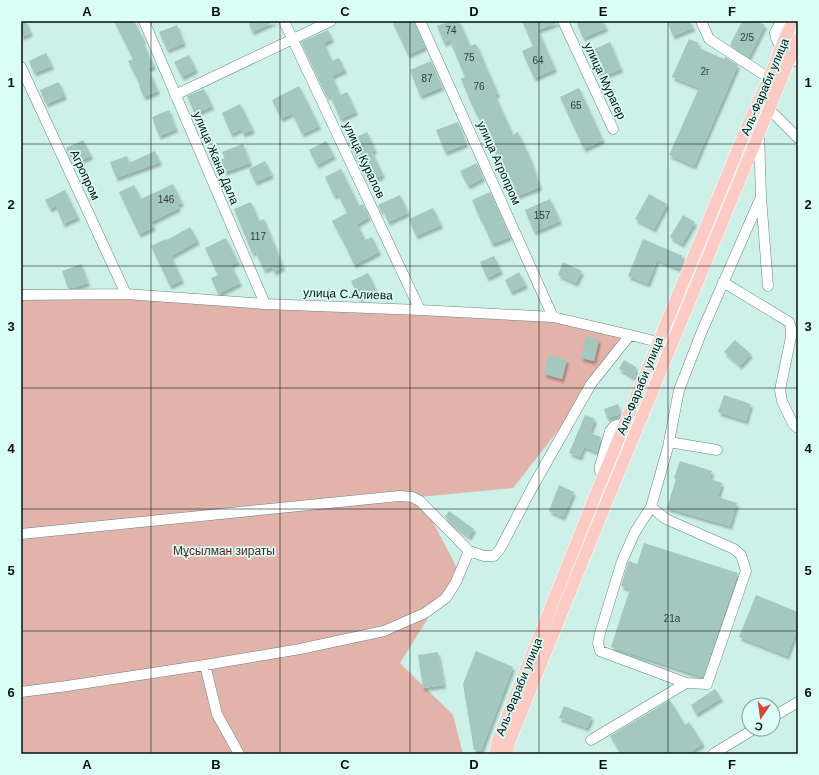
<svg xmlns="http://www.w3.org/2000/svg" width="819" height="775" font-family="Helvetica,sans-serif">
<defs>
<filter id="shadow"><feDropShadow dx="2" dy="3.5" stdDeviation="1" flood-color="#0004"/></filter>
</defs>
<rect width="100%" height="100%" fill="#cdf0e8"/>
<path fill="#e1b3ab" d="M126,294l427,23 82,16 -122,155 -93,9 38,73 -58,93 53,52 10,39h-442v-459z"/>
<path fill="#a4c7bf" filter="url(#shadow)" d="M21,21h5l5,12 -10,4z
M114,21h20l10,19 -2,1 12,25 -6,3 10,22 -14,6 -5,-11 1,-1 -12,-24 5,-2z
M248,21h28l-24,11z
M392,21h22l11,26 -17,8z
M449,21h10l11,25 6,-2 22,50 -3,1 18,40 5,-3 12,26 10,29 -23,9 -10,-27 -3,1 -32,-65 -11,-26 4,-2 -15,-36 -6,2 -7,-17z
M522,21h35v2l-19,7 17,39 -21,9 -12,-27 11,-5z
M576,21h27l3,7 -23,10z
M667,21h23l3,7 -20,8z
M742,21h14l9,4 -16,32 -19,-12z
M177,25l7,18 -17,7 -8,-18z
M328,30l4,9 -8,4 8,18 7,-3 6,12 -13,6 8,19 7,-3 9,20 -16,7 -10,-24 -3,2 -26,-55z
M689,39l10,4 -2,4 27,12 1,-2 13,8 -44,101 -25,-11 30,-67 -27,-11z
M610,42l11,27 -22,9 -11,-26z
M46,53l6,13 -18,7 -5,-12z
M189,55l7,15 -14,7 -8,-15z
M431,61l11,26 -22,9 -10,-26z
M59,82l6,14 -19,8 -6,-14z
M299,86l20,40 -17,8 -10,-21 -11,6 -9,-19z
M579,88l24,52 -19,9 -24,-52z
M204,89l8,17 -17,8 -8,-18z
M240,104l13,26 -10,4 -2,-5 -10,5 -9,-21z
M169,110l7,19 -17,7 -7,-19z
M458,122l8,22 -21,8 -9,-22z
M367,132l8,18 -3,2 11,23 -15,7 -20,-41z
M83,140l8,16 -18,8 -7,-16z
M326,141l8,15 -17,9 -8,-15z
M243,144l7,19 -25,9 -5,-12 5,-2 -3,-6z
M155,151l5,11 -44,16 -6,-16 17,-6 2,7z
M265,161l7,14 -17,7 -6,-13z
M477,163l6,15 -15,8 -8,-15z
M341,169l18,37 4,-2 6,13 -12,7 8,16 7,-3 7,15 -25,13 -7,-16 -15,-28 15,-8 -9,-19 -4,2 -9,-19z
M173,184l9,19 -5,2 2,3 -28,14 3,5 -15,7 -20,-42 15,-7 7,14z
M65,190l13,27 -15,7 -7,-18 -6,3 -5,-9z
M490,192l20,45 -18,7 -10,-23h-1l-9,-21z
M649,194l18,10 -13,25 -19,-10z
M400,195l8,18 -20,9 -5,-12 -2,1 -3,-6z
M550,199l10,22 -26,11 -9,-22z
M251,202l8,19 5,-2 19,48 -9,5 -2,-5 -8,3 -9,-19 -3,2 -18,-44z
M433,208l8,17 -25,11 -7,-17z
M683,215l12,7 -13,22 -12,-7z
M190,227l8,14 -27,15 11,24 -12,6 -19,-40 15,-7 1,1z
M226,238l12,24 -7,3 9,18 -22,11 -7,-16 7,-3 -13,-27z
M643,239l40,17 -2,1 4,2 -5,10 -23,-9 -9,24 -20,-8z
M494,256l7,15 -14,7 -7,-16z
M563,262l19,9 -6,12 -18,-8z
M81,264l7,19 -15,5h-5l-6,-17z
M519,272l7,13 -15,7 -6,-12z
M368,273l8,17 -17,8 -8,-17z
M586,336l13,4 -5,21 -13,-3z
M735,340l16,14 -11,12 -16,-14z
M548,355l19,5 -5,19 -18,-5z
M624,360l12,7 -1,11 -16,-9z
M724,395l27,9 -5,17 -28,-9z
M618,404l3,10 -14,4 -3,-9z
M585,415l10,4 -5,14 11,4 -4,15 -13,-5 -4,10 -11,-4z
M680,461l32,10 -2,8 12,4 -4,14 19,6 -7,23 -63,-18 9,-29 -2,-1z
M559,485l15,7 -11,25 -14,-6z
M449,511l25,18 -5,8 -17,-13 -7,-7z
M644,543l94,30 -35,104 -92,-30 19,-58 -9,-3 7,-23 1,-2 8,3z
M756,595l42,17v16l-11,28 -48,-19z
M476,651l37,16 -32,84 -7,-1 -11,-66z
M438,652l6,33 -21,3 -5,-33z
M715,689l6,9 -25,16 -5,-9z
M670,700l15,25 4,-3 14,22 -16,10h-66l-11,-18z
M564,706l28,11 -5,11 -28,-10z"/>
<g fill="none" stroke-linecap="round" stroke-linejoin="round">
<g stroke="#678780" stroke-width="11">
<path id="minor" d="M144,21l121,283
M284,21l136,289
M420,21l133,296
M563,21l50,108
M701,21l8,18 60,39
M781,21l-6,12 1,5 5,10 10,7 7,7
M21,67l105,227
M175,95l156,-74
M769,109l29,29
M759,133l2,64 7,89
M723,282l66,40 2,6v9l-11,53 2,11 11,23 5,4
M21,295l105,-1 139,10 155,6 133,7 77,18 28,7 12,5
M669,442l48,8
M603,476l-3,-5v-5l10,-35 4,-5 12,-4
M651,507l15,12 68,30 7,6 5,16 -39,113 -21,-1 -86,-32 -2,-8 2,-10 22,-72 13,-29 16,-25 17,-60 11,-57 23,-59 59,-134
M21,534l378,-38 13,1 8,4 49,50 15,5h10l6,-7 32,-61 59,-104 39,-49
M205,665l12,49 22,40
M21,692l46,-6 138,-21 95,-16 84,-18 41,-18 21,-15 10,-16 13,-31
M773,717l25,-15
M591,740l95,-57
M713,754l41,-25"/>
</g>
<g stroke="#fff" stroke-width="13">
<path id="major" d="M495,754l3,-14 95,-239 154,-374 22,-49 15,-38 9,-19
M507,754l2,-11 96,-237 193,-467"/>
</g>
<use href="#minor" stroke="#fff" stroke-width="10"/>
<use href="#major" stroke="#fcccc4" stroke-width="12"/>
</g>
<path fill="none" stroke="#05100e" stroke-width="1" stroke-opacity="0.55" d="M151,21v733M280,21v733M410,21v733M539,21v733M668,21v733M21,144h777M21,266h777M21,388h777M21,509h777M21,631h777"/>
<g text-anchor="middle" stroke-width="3.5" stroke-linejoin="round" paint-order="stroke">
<g font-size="10" fill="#2d3e3a">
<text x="451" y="34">74</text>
<text x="747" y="41">2/5</text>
<text x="469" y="61">75</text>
<text x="538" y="64">64</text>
<text x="705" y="75">2г</text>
<text x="427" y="82">87</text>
<text x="479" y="90">76</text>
<text x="576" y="109">65</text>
<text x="166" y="203">146</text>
<text x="542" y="219">157</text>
<text x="258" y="240">117</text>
<text x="672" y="622">21а</text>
</g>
<g font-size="12" fill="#05100e" stroke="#dafdf5">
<text transform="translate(605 81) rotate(65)" y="4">улица Мурагер</text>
<text transform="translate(765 87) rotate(-67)" y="4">Аль-Фараби улица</text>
<text transform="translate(216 158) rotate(67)" y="4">улица Жана Дала</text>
<text transform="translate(364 160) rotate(65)" y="4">улица Куралов</text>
<text transform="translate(499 163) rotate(66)" y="4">улица Агропром</text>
<text transform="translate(85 175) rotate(65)" y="4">Агропром</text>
<text transform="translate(348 294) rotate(2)" y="4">улица С.Алиева</text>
<text transform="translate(640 386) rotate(-68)" y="4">Аль-Фараби улица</text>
<text transform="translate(519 687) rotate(-68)" y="4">Аль-Фараби улица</text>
</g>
<g font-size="12" fill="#591f18" stroke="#dafdf5">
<text x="224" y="555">Мұсылман зираты</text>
</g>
</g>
<rect width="819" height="775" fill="none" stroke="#dafdf5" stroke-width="44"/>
<g transform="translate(761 717) rotate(193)"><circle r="19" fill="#dafdf5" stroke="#859e99"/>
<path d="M0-3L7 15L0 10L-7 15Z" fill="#d54838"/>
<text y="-6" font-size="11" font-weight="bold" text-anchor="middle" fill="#05100e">С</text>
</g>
<rect x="22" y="22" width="775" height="731" fill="none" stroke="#05100e" stroke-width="1.5"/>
<g font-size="13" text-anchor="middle" font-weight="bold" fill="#05100e">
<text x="87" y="16">A</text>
<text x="216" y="16">B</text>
<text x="345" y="16">C</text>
<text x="474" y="16">D</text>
<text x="603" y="16">E</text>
<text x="732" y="16">F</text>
<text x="11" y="87">1</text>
<text x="808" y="87">1</text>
<text x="11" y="209">2</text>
<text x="808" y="209">2</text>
<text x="11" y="331">3</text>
<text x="808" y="331">3</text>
<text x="11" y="453">4</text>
<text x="808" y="453">4</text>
<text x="11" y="575">5</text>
<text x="808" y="575">5</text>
<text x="11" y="697">6</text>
<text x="808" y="697">6</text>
<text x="87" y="769">A</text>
<text x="216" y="769">B</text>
<text x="345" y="769">C</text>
<text x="474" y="769">D</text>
<text x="603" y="769">E</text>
<text x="732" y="769">F</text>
</g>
</svg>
